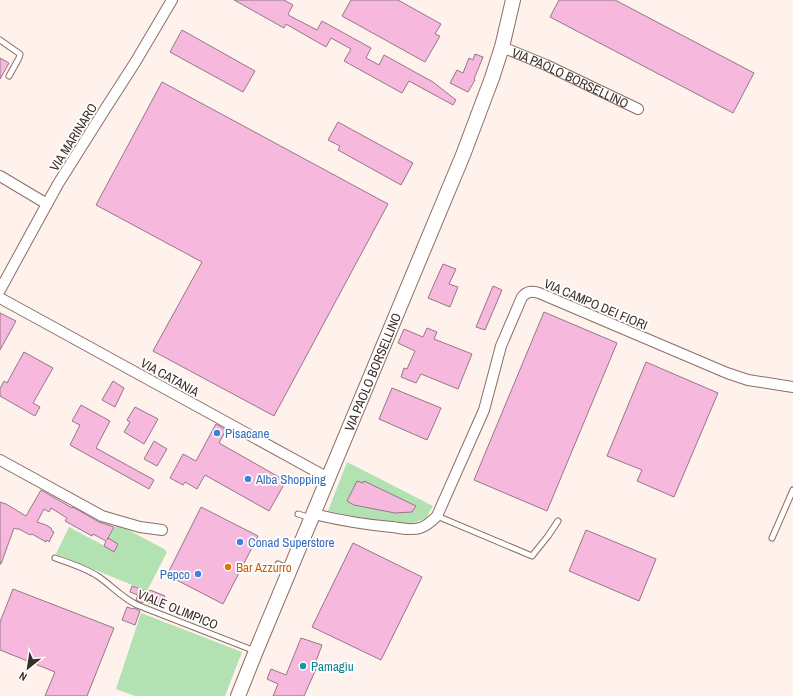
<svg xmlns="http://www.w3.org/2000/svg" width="793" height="696" font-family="'Archivo Narrow',sans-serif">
<rect width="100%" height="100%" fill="#fff1ec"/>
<path fill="#b2e2b1" d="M347,462l86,44 -7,12 -15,6h-19l-64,-13z
M117,524l47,25 3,3 -20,39 -91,-37 13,-27 45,24 4,-7 -10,-6z
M141,613l101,39 -17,44h-90l-19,-7z"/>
<path fill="#f6b8dc" stroke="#947888" d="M234,0h50l9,5 -5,9 2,2 27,14 5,-9 49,27 -5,10 13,7 5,-10 49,27 23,18 -3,5 -44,-24 -7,12 -58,-32 7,-12 -20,-11 -5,9 -40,-23 -2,4z
M351,0h47l43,24 -6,10 5,2 -15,26 -83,-46z
M559,0h56l139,73 -21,40 -183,-96z
M182,30l73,41 -12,21 -73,-40z
M475,54l8,3 -9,22 1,1 -7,12 -18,-9 7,-13 6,3 6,-15 4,2z
M0,58l9,5 -9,16z
M162,82l226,122 -114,212 -121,-65 49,-89 -106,-57z
M338,122l75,41 -12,22 -63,-35 2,-4 -12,-6z
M443,264l13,5 -7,15 9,3 -8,20 -22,-9z
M493,286l9,4 -17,40 -9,-3z
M544,312l73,31 -70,168 -73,-31z
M0,313l16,8 -16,29z
M427,328l10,4 -3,7 38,15 -14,35 -37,-15 -5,9 -15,-6 3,-9 3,1 8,-18 -17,-8 6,-14 19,8z
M24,352l29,16 -20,35 7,4 -5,9 -35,-20v-7l4,-8 3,2z
M646,362l72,31 -44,104 -37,-16 5,-11 -35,-14z
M113,381l11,7 -9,19 -13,-7z
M392,388l49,20 -14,32 -48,-21z
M81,405l29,16 -14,27 58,32 -5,9 -79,-44 10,-20 -8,-4z
M135,407l23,12 -14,25 -20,-12 6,-10 -3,-2z
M216,424l10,6 -7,13 67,38 -17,30 -64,-36 -8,14 -12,-7 -2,3 -13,-7 13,-24 13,7z
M154,441l13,8 -10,17 -13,-7z
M357,481l6,2 1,-2 52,25 -4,6 -17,1 -41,-8 -7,-4z
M41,490l31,18 1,-1 26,15 15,5 -7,13 1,-2 10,6 -4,8 -10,-6 2,-5 -13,-7 -1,2 -27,-15 2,-3 -16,-10 -2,4 -5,-3 -7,13 9,3 5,3 1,3 2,1 -5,10 -2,-2 -1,2 -14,-8 -2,1 -11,-6h-2l-3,-1 -13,36h-1v-62l6,2 20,12z
M201,507l57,29 -35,68 -56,-29z
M586,530l70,29 -17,42 -70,-30z
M353,543l69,34 -41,83 -69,-33z
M132,586l17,6 1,-2 15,6 -4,12 -17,-7 -1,2 -7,-3 2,-5 -8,-3z
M13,589l101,39 -27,68h-42l10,-24 -55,-22v-28z
M127,607l6,2 1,-1 6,3 -5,14 -13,-5z
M301,638l21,7 -6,16v8l-12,27h-31l5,-12 -11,-5 4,-10 15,6z"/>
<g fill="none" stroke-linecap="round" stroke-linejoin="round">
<g stroke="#8b6f63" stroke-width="7">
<path id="lane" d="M0,40l20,14 -1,4 -10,18
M298,514l13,4
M437,516l95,40 16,-20 10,-15
M772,538l21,-48
M55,558c14,5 31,10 44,19 13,9 22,20 38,28l118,46
M278,564l11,5"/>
</g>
<g stroke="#8b6f63" stroke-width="12">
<g id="street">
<path id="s1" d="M502,47l44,18 92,44"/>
<path d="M0,176l47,28"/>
<path d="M0,290l47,-86 11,-20 44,-70 34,-53 36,-61"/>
<path d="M0,298l328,180"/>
<path d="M0,460l102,56 38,11 22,3"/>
<path d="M313,514c26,6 53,11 79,13 9,1 19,4 28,1 7,-2 12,-7 17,-12l47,-106 17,-64 21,-49c5,-6 10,-6 17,-4l188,80 21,7 45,7"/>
</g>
</g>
<g stroke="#8b6f63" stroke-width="16">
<g id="secondary">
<path id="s2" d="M238,696l18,-45 207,-496 29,-77 10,-31 11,-47"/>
</g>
</g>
<use href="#lane" stroke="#fff" stroke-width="5"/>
<use href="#street" stroke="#fff" stroke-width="10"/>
<use href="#secondary" stroke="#fff" stroke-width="14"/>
</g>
<g fill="#3f7fe0" stroke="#fff" stroke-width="1.5">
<circle cx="217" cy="433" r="4"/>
<circle cx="248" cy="479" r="4"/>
<circle cx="240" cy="542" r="4"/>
<circle cx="198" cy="574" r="4"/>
</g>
<circle fill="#e8710a" stroke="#fff" stroke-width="1.5" cx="228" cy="567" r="4"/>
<circle fill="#0f9aa8" stroke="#fff" stroke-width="1.5" cx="303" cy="666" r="4"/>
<g text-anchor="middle" stroke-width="3.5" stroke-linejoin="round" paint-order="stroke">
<g font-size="13" fill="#3b2e29" stroke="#fff">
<text dy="5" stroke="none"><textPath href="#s1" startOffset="75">VIA PAOLO BORSELLINO</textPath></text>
<text transform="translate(73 137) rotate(-58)" y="5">VIA MARINARO</text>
<text transform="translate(596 304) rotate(23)" y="5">VIA CAMPO DEI FIORI</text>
<text dy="5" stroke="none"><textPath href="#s2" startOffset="351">VIA PAOLO BORSELLINO</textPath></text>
<text transform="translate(170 377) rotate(29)" y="5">VIA CATANIA</text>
<text transform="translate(178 609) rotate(22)" y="5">VIALE OLIMPICO</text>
</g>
<g font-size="13" fill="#366cbe" stroke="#fff" text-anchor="start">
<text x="225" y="438">Pisacane</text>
<text x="256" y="484">Alba Shopping</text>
<text x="248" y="547">Conad Superstore</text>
<text x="190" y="579" text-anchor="end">Pepco</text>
</g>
<g font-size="13" fill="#c56008" stroke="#fff" text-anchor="start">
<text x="236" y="572">Bar Azzurro</text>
</g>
<g font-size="13" fill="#0d838f" stroke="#fff" text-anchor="start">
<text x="311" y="671">Pamagiu</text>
</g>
</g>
<g transform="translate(28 668) rotate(210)" stroke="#ffffff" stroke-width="3" paint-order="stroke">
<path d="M0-3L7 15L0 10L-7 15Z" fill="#3b2e29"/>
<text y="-6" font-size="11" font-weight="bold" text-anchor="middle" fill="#3b2e29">N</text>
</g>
</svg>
